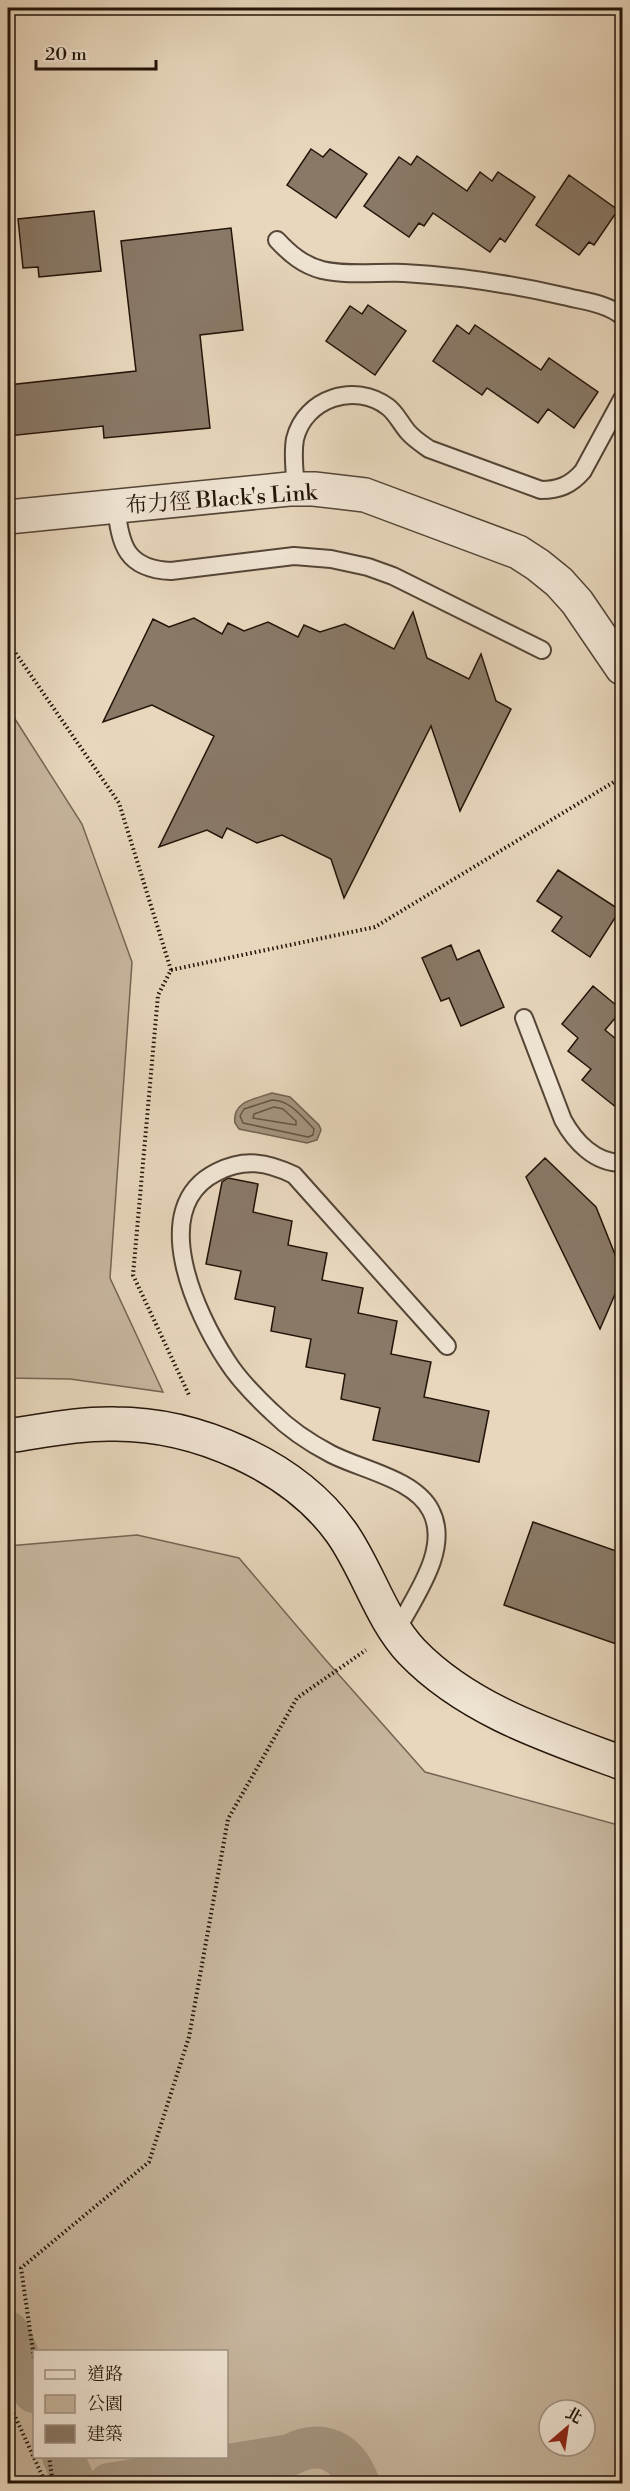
<svg xmlns="http://www.w3.org/2000/svg" width="630" height="2491" font-family="'Libre Bodoni','Noto Serif TC',serif">
<rect width="100%" height="100%" fill="#e8d7bd"/>
<filter id="stains"><feTurbulence type="fractalNoise" baseFrequency=".00333" numOctaves="4"/><feColorMatrix values="0 0 0 0 .2 0 0 0 0 .09 0 0 0 0 .02 0 0 0 .5 -.17"/></filter>
<radialGradient id="worn" r=".72"><stop offset=".6" stop-color="#630" stop-opacity="0"/><stop offset="1" stop-color="#630" stop-opacity=".3"/></radialGradient>
<path fill="#c7b69e" stroke="#756554" stroke-width="1.5" fill-rule="evenodd" d="M8,708l74,116 50,138 -22,316 53,114 -93,-13 -62,-1z
M137,1535l102,23 85,100 101,114 197,54v657h-614v-937zM34,2352h192v104h-192zM549,2410h36v36h-36z"/>
<path fill="#a59580" stroke="#716150" stroke-width="1.5" d="M272,1093l18,4 29,28 2,5 -4,10 -10,3 -68,-14 -4,-6c-3,-22 20,-24 37,-30z"/>
<g fill="none" stroke-linecap="round" stroke-linejoin="round">
<path stroke="#645444" stroke-width="1.5" d="M272,1100c18,0 30,17 42,29l-1,6 -5,2 -65,-14 -3,-7 4,-7z
M274,1107l9,2 13,12v4l-43,-7 1,-4z"/>
<path stroke="#a59580" stroke-width="42" d="M8,2332l26,60
M63,2456l12,28
M109,2484l181,-29c32,-17 57,-4 69,29"/>
</g>
<path fill="#897967" stroke="#231409" stroke-width="1.5" d="M311,149l12,8 7,-8 37,25 -31,44 -49,-33z
M417,156l50,35 13,-19 12,9 6,-9 37,25 -30,45 -5,-4 -10,14 -57,-39 -9,13 -5,-3 -10,14 -45,-31 35,-49 12,8z
M569,175l49,35 -24,35 -5,-3 -10,13 -43,-30z
M94,211l7,60 -62,6 -1,-10 -15,1 -5,-49z
M231,228l12,102 -43,5 10,93 -106,10 -1,-12 -95,10v-51l128,-14 -15,-130z
M368,305l38,26 -31,44 -49,-34 24,-35 12,8z
M457,325l12,9 6,-9 66,45 8,-12 49,34 -24,36 -26,-19 -10,14 -51,-35 -5,7 -49,-34z
M413,612l14,46 42,21 12,-25 15,47 15,8 -51,102 -29,-85 -87,172 -13,-39 -49,-24 -25,8 -30,-15 -5,10 -15,-8 -48,17 55,-111 -62,-31 -49,17 50,-103 16,8 25,-9 28,16 6,-11 16,8 24,-9 30,15 6,-12 16,7 25,-8 49,25z
M558,870l62,40 -30,47 -38,-26 10,-14 -25,-16z
M451,945l6,15 22,-10 25,57 -43,19 -12,-28 -8,3 -19,-43z
M593,986l29,24 -17,20 11,9 6,-8v81l-40,-32 9,-11 -23,-18 10,-13 -16,-14z
M545,1158l51,49 26,65v6l-22,51 -74,-152z
M228,1178l30,6 -5,28 39,9 -4,24 39,8 -5,27 41,8 -5,25 39,8 -6,33 40,8 -7,35 65,14 -10,51 -106,-22 7,-32 -39,-9 4,-25 -39,-7 5,-28 -40,-8 4,-24 -40,-8 6,-28 -35,-7 16,-82z
M533,1522l89,31v93l-118,-41z"/>
<g fill="none" stroke-linecap="round" stroke-linejoin="round">
<g stroke="#544536" stroke-width="20">
<path id="service" d="M277,240c13,14 26,25 45,30 26,6 56,2 82,3 53,3 107,11 159,23 20,5 43,7 59,20
M296,489c-1,-16 -4,-34 -1,-50 10,-41 60,-57 93,-32 8,6 13,17 20,25 6,7 14,12 21,17l112,41c18,0 30,-5 42,-19l39,-72
M116,506c4,39 10,63 55,65l123,-15 37,3 37,8 25,9 149,74
M524,1018l39,102c12,22 32,43 59,43
M396,1632c17,-34 55,-82 35,-121 -16,-32 -69,-41 -100,-57 -21,-11 -42,-25 -59,-42 -16,-15 -33,-32 -45,-51 -31,-47 -81,-154 -10,-189 27,-14 50,-10 77,3l153,171"/>
</g>
<g stroke="#544536" stroke-width="36">
<path id="minor" d="M8,517l281,-28h25l51,6 153,57 20,13 21,17 18,20 45,66"/>
</g>
<g stroke="#231409" stroke-width="36">
<path id="secondary" d="M8,1436c35,-5 71,-13 107,-12 81,0 178,41 226,108 27,38 39,86 71,120 56,58 137,84 210,111"/>
</g>
<path stroke="#231409" stroke-width="4" stroke-dasharray="1.5 3" stroke-linecap="butt" d="M8,642l111,161 52,167 -13,25 -25,280 56,120
M171,970l204,-43 247,-150
M34,2358l-13,-90 128,-106 40,-125 39,-218 69,-121 69,-48
M8,2401l38,83
M49,2456l4,28"/>
<use href="#service" stroke="#f0e5d4" stroke-width="16"/>
<use href="#minor" stroke="#f0e5d4" stroke-width="33"/>
<use href="#secondary" stroke="#f0e5d4" stroke-width="33"/>
</g>
<g text-anchor="middle" stroke-width="5" stroke-linejoin="round" paint-order="stroke">
<g font-size="22" fill="#231409" stroke="#f0e5d4">
<text transform="translate(221 498) rotate(-4)" y="8">布力徑 Black's Link</text>
</g>
</g>
<rect width="630" height="2491" fill="none" stroke="#e8d7bd" stroke-width="30"/>
<rect x="9" y="9" width="612" height="2473" fill="none" stroke="#231409" stroke-width="3"/>
<rect x="15" y="15" width="600" height="2461" fill="none" stroke="#231409" stroke-width="1.5"/>
<rect x="33" y="2350" width="195" height="108" fill="#f0e5d4" stroke="#9e9183" stroke-width="1.5"/>
<rect x="45" y="2370" width="30" height="9" fill="#f0e5d4" stroke="#9e9183" stroke-width="1.5"/>
<text x="87" y="2380" font-size="18" fill="#231409">道路</text>
<rect x="45" y="2395" width="30" height="18" fill="#c7b69e" stroke="#9e9183" stroke-width="1.5"/>
<text x="87" y="2410" font-size="18" fill="#231409">公園</text>
<rect x="45" y="2425" width="30" height="18" fill="#897967" stroke="#9e9183" stroke-width="1.5"/>
<text x="87" y="2440" font-size="18" fill="#231409">建築</text>
<g transform="translate(567 2428) rotate(29)"><circle r="28" fill="#f0e5d4" stroke="#9e9183" stroke-width="1.5"/>
<path d="M0-4.5L10 22L0 15L-10 22Z" fill="#8f2418"/>
<text y="-9" font-size="16" font-weight="bold" text-anchor="middle" fill="#231409">北</text>
</g>
<path d="M36 60v9h120v-9" fill="none" stroke="#231409" stroke-width="3"/>
<text x="45" y="60" font-size="18" fill="#231409" stroke="#f0e5d4" stroke-width="4.5" paint-order="stroke">20 m</text>
<rect width="100%" height="100%" filter="url(#stains)"/>
<rect width="100%" height="100%" fill="url(#worn)"/>
</svg>
